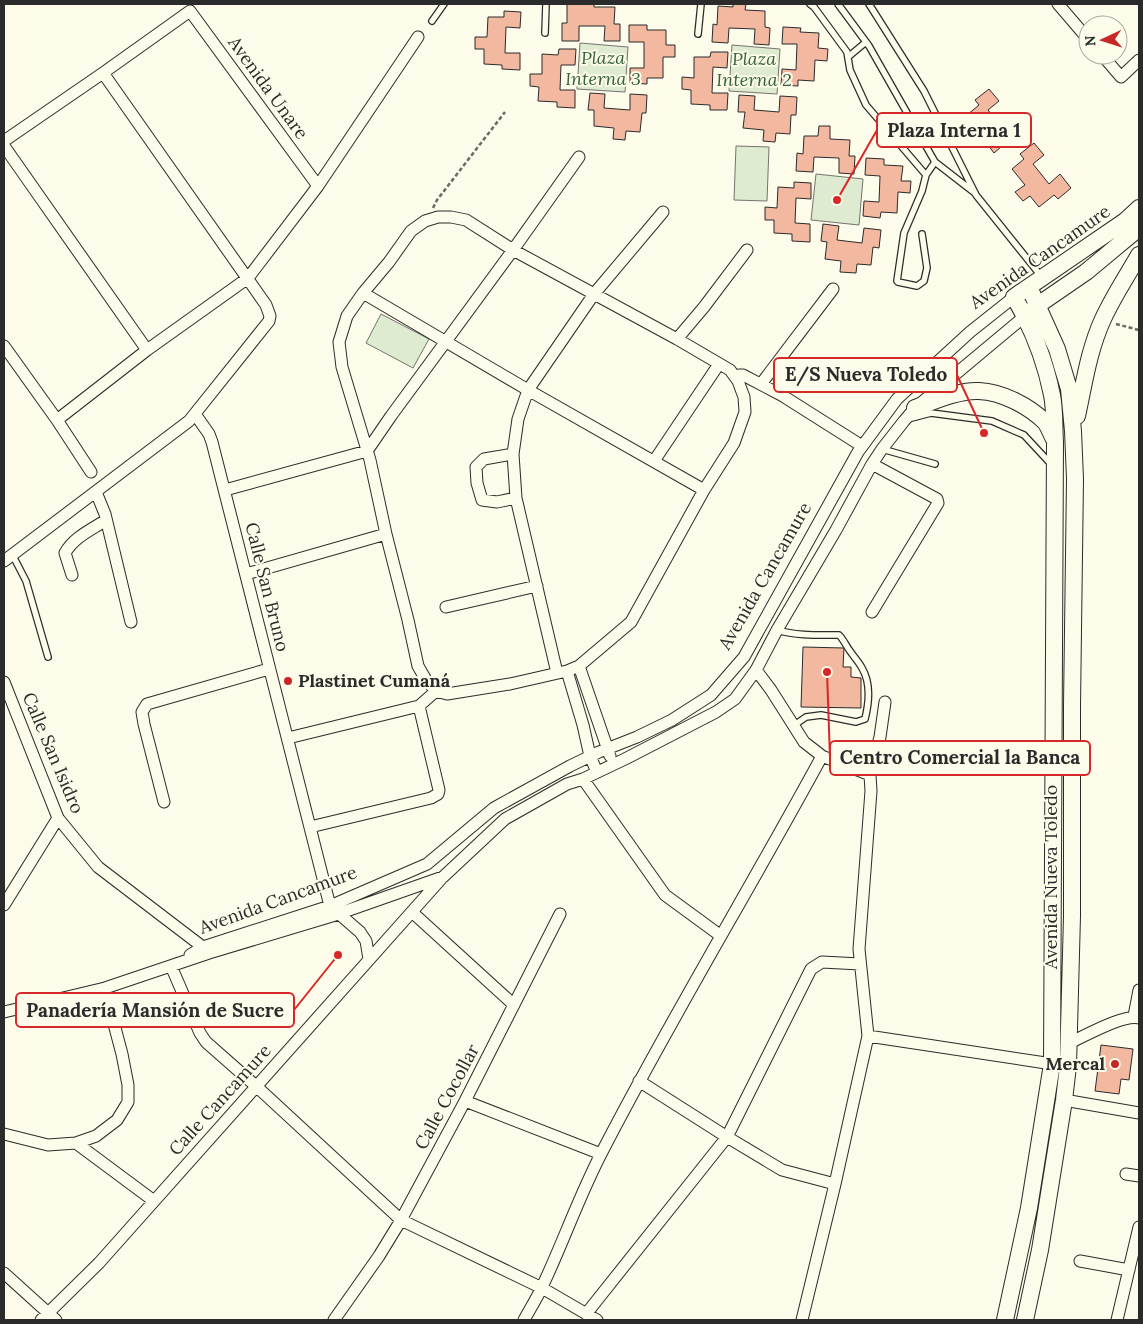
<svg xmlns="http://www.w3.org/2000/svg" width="1143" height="1324" font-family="Lora,serif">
<rect width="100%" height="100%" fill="#fdfbea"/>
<path fill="#deebd1" stroke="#74746e" d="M580,43l48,4 -3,45 -48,-3z
M732,45l48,4 -3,45 -48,-3z
M736,146l33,1 -2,54 -33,-1z
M816,174l47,5 -4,46 -48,-5z
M381,314l48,25 -16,29 -47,-25z"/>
<path fill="#f2b8a0" stroke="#2b2b2b" d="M567,4h27v3h21l-1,17h6v17h-16l1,-15h-26v15h-17v-18h5z
M733,4h13l-1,6 20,1v16l5,1 -1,17 -15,-1 1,-15 -26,-1 -1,15 -16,-1 1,-18 4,1 1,-19 15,1z
M504,11l17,1 -1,16 -14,-1 -1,26h15v17l-18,-1v-4l-18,-1v-15h-9v-12h12l1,-20h16z
M629,25h18v5h19v15h9v12h-12v21h-16v6l-17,-1v-15h14v-26h-15z
M783,27l18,1 -1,4 19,1 -1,15 10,1 -1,12 -12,-1 -1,21 -16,-1v6l-17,-1 1,-16 14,1 1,-26h-15z
M559,49h17l-1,16h-14l-1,25h15v18l-18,-1v-5l-19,-1 1,-14 -9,-1v-12h12v-20l16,1z
M711,52h17l-1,16 -14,-1 -1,26h16l-1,17h-17v-5l-19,-1v-14l-9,-1v-12l12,1v-21h16z
M989,89l10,12 -11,9 16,20 11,-10 11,14 -13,11 -4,-5 -15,13 -9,-12 -7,6 -7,-9 9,-8 -13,-15 12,-10 -4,-5z
M590,93l15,1 -1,14 26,2v-16l17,1 -1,18h-4l-2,19 -14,-1 -1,9 -12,-1 1,-11 -20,-2v-16h-6z
M739,95l16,1 -1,14 25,2 1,-16 17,1 -1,18h-5l-1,19 -14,-1 -1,9 -12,-1 1,-11 -21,-2 2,-16h-7z
M819,126h11v13l20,1 -1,16h6l-1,18 -15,-1v-15l-25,-1 -1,15 -17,-1 1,-18 6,1 1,-18h14z
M1034,143l10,12 -11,9 16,20 11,-10 11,14 -13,11 -4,-4 -15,12 -9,-11 -7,5 -8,-9 10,-7 -13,-16 12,-10 -4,-5z
M866,158l18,1v6l19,1 -2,15h10l-1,12 -12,-1 -1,21 -16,-1 -1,6 -17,-2 1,-15 15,1 1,-26 -15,-1z
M794,182l17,1v16l-15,-1 -1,25 15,1v18l-18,-1v-7l-18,-1v-13h-9v-13l12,1 1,-21 16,1z
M823,224l16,2 -2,14 25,3 2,-15 17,2 -2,18 -6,-1 -2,18 -14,-1 -1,9 -16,-1 1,-11 -16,-2 2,-17 -6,-1z
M803,647l41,1 -1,19h8v10l10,1v30l-60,-1z
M1101,1045l32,4 -4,31 -8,-1 -2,15 -24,-3z"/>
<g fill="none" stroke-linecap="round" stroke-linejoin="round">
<g stroke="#2b2b2b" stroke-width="8">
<path id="service" d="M810,4l4,3 33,45 3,18 16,35 60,70
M838,4l31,42 66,116 40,31
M869,4l55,87 52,104 65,81
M432,21l12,-17
M545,33l1,-29
M698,34l3,-30
M848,57l18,-15
M922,234l5,34 -3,13 -7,5 -19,-4 -1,-1 7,-48 18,-42 4,-16 9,-13
M908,419l23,-6 61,8 32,14 26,28
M882,449l53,15
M12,554l14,27 22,76
M777,630c20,6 41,5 62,5 5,5 7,11 11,16 4,6 9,11 12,17 9,15 7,35 3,51l-9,3 -35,-7 -15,2 -13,9"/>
</g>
<g stroke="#2b2b2b" stroke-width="13">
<path id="minor" d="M1058,4l30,35
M1102,55l19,22 18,-17
M4,141l99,-68 87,-62 128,175
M4,146l143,204
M438,217h13l15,3 47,30 164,89 53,31 8,11 6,16 1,15 -11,31 -30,47 -73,132 -52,44 -12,5 -57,13 -63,10 -11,-3 -10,-11 -8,-14 -10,-46 -22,-86 -16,-74 -28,-93 -3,-25 8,-26 16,-23 26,-31 22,-31 14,-10z
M363,293l165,97 176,100
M677,339l27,-32 43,-57
M4,346l53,74 34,52
M735,376l4,-1h4l40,21 79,50
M761,384l72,-95
M195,414l14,20 3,8 118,464 30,26 6,9 3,18
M57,420l90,-70 101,-72 70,-92 100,-149
M513,454l-29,5 -8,8 1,16 5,17 15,2 19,-4
M654,461l65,-97
M225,490l142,-39 24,-35 122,-166 66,-93
M96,492l9,22 26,108
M4,561l185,-140 80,-100 1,-5 -4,-11 -163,-232
M246,574l140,-40
M72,575l-7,-22c9,-16 26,-23 41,-33
M446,607l91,-21
M872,612l66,-109 -1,-4 -65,-35
M579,666l31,90
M756,670l15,20 33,52 18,14 48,19 1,16 -12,158 9,87 -33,148 -33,136
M567,671l16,54 7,31 7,16
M557,673l-41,-175 -3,-44 5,-35 10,-29 66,-96 69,-82
M4,682l54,136 40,49 110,84
M288,738l131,-32 17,-15
M870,775l10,-38 5,-35
M583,779l82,116 56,41
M164,802l-20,-78 -2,-12 5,-8 122,-35
M310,827l121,-29 7,-4 1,-4 -20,-84
M4,905l54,-87
M412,912l102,93
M190,955l13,-8 127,-41 97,-42 67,-56 76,-42 29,-14 38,-15 35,-17 39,-25 33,-38 114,-205 39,-53 73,-67 44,-35
M171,966l29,67 6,9 50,44 145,134 141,68 55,32
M4,1012l101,-24 104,-35 123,-37 111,-39 62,-58 62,-35 16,-5 42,-20 91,-47 19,-13 21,-29 21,-40 59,-100 36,-66 10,-15 22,-28 11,-13 110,-92
M1134,1016l5,-26
M868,1036l191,29
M1069,1043c16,-7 54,-29 70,-25
M639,1081l88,56 55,33 53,14
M1064,1100l75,13
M465,1101l136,53
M4,1134l44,11 28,-2 20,-7 21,-16 11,-18v-17l-6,-31 -12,-45
M76,1143l78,58
M1126,1174l13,2
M1080,1261l49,9
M4,1273l52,47
M586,1314l141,-177 84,-168 11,-7 38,2
M41,1320l58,-57 342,-384
M334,1320l45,-64 22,-36 64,-119 95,-187
M524,1320c6,-11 13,-22 18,-33 21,-44 37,-91 60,-135 69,-134 148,-263 220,-396
M1117,1320l22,-93"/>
</g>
<g stroke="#2b2b2b" stroke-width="18">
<path id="secondary" d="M1030,312l8,-7 48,-33 53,-44
M915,408c19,-7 44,-18 64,-17 23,1 50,15 66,31 4,5 6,12 9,17
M1077,416c7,-32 12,-67 26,-97 10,-22 24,-43 36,-64
M1005,1320l24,-112 23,-144 3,-622c-1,-16 0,-32 -3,-47 -7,-35 -20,-68 -38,-98l111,-76 14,-13
M1025,1320l15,-70 24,-150 4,-34 4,-150v-210l3,-227 -2,-48 -4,-42 -12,-40 -28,-62"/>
</g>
<path stroke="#6a6964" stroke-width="2.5" stroke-dasharray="4 2.5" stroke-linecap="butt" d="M433,208l4,-8 68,-88
M1116,324l23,6"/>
<use href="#service" stroke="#fdfbea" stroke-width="5.5"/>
<use href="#minor" stroke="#fdfbea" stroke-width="11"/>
<use href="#secondary" stroke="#fdfbea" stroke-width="16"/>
</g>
<g fill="#c62828" stroke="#fdfbea" stroke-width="2">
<circle cx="288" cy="681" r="5"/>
<circle cx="1115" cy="1064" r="5"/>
</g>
<g text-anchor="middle" stroke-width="4" stroke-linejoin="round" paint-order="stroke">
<g font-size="18" font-style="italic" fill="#34623c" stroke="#fdfbea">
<text x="603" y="64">Plaza<tspan x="603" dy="21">Interna 3</tspan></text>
<text x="754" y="65">Plaza<tspan x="754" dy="21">Interna 2</tspan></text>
</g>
<g font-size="18" fill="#2b2b2b" stroke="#fdfbea">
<text transform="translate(268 88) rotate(54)" y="6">Avenida Unare</text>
<text transform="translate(1040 257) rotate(-35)" y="6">Avenida Cancamure</text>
<text transform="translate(765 576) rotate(-60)" y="6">Avenida Cancamure</text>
<text transform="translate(267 587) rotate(76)" y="6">Calle San Bruno</text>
<text transform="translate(53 753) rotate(67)" y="6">Calle San Isidro</text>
<text transform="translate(1051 877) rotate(-90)" y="6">Avenida Nueva Toledo</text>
<text transform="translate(278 900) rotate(-20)" y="6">Avenida Cancamure</text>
<text transform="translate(447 1097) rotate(-62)" y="6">Calle Cocollar</text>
<text transform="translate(220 1100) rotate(-48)" y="6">Calle Cancamure</text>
</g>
<g font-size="18" font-weight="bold" fill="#2b2b2b" stroke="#fdfbea" text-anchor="start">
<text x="298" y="687">Plastinet Cumaná</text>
<text x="1105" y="1070" text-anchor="end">Mercal</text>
</g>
</g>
<path fill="none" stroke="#d62828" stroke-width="2" d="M837 200L877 130M984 433L957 375M827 672L830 758M338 955L294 1010"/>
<g fill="#d62828" stroke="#fdfbea" stroke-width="2">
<circle cx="837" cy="200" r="5"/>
<circle cx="984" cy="433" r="5"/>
<circle cx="827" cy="672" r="5"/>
<circle cx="338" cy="955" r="5"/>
</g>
<g fill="#fdfbea" stroke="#d62828" stroke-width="2">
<rect x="877" y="113" width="154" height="34" rx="5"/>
<rect x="774" y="358" width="183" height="34" rx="5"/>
<rect x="830" y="741" width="260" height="34" rx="5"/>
<rect x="16" y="993" width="278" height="34" rx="5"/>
</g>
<g font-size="19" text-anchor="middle" font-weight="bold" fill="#2b2b2b">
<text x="954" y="137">Plaza Interna 1</text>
<text x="866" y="381">E/S Nueva Toledo</text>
<text x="960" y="764">Centro Comercial la Banca</text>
<text x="155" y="1017">Panadería Mansión de Sucre</text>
</g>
<rect width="1143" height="1324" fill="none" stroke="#2b2b2b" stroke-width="10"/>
<g transform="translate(1103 40) rotate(266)"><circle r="24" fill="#fdfbea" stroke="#a9a89e"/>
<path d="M0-4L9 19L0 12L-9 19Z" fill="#c62828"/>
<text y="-8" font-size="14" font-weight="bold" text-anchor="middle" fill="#2b2b2b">N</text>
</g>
</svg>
